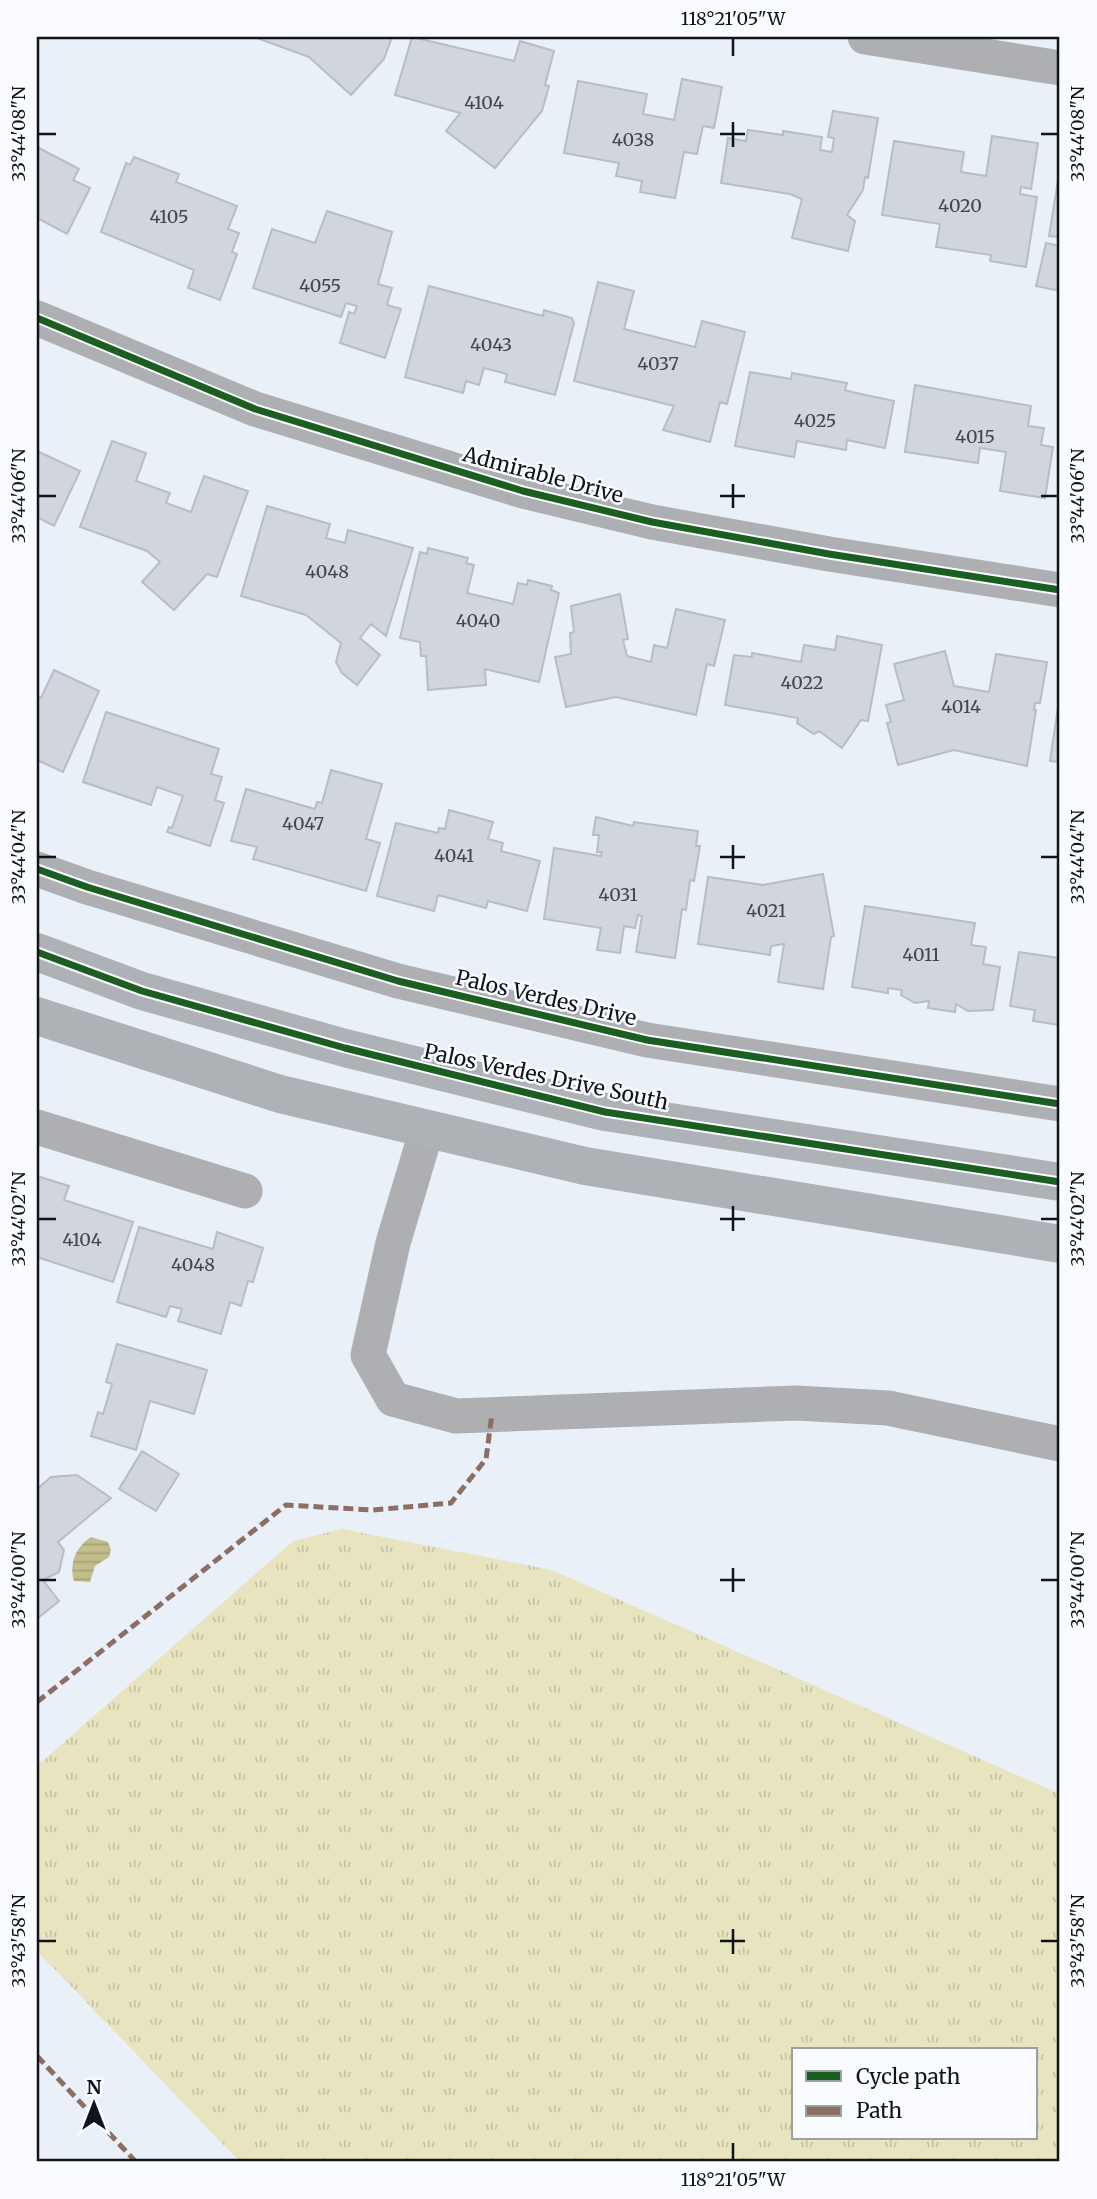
<svg xmlns="http://www.w3.org/2000/svg" width="1097" height="2199" font-family="Merriweather,serif">
<defs>
<pattern id="grass-tufts" width="24" height="20" patternUnits="userSpaceOnUse" patternTransform="scale(1.75)"><rect width="24" height="20" fill="#e7e4bf"/><path d="M3 7l-1-3M5 7V3M7 7l1-3M15 17l-1-3M17 17v-4M19 17l1-3" fill="none" stroke="#c5c3a4"/></pattern>
<pattern id="water-rules" width="6" height="5" patternUnits="userSpaceOnUse" patternTransform="scale(1.75)"><rect width="6" height="5" fill="#c3bd8b"/><path d="M0 2.5h6" fill="none" stroke="#a6a277"/></pattern>
</defs>
<rect width="100%" height="100%" fill="#eaf0f8"/>
<path fill="url(#grass-tufts)" fill-rule="evenodd" d="M342,1529l210,41 508,224v368h-820l-203,-211v-185l256,-225zM794,2050h242v88h-242z"/>
<path fill="url(#water-rules)" d="M91,1537l17,5 3,8 -2,7 -14,9 -5,16 -16,-1c-5,-18 2,-34 17,-44z"/>
<path fill="#d1d6dd" stroke="#b7bdc4" stroke-width="2" d="M254,37h138l-8,22 -33,36 -42,-38z
M412,37l102,24 6,-20 34,10 -9,34 4,1 -7,25 -47,57 -49,-37 14,-18 -65,-18z
M682,79l40,8 -8,41 -11,-2 -6,28 -13,-2 -9,46 -35,-6 2,-11 -26,-5 3,-13 -55,-10 14,-72 69,13 -4,20 31,6z
M833,111l45,7 -10,60 -3,-1 -2,13 -16,25 8,6 -7,30 -56,-13 10,-39 -12,-5 -69,-11 7,-45 18,3 2,-11 35,5v-4l39,6 -2,13 12,2 2,-14 -6,-1z
M992,136l46,7 -7,46 -10,-2 -1,7 17,3 -11,70 -36,-6 1,-6 -55,-8 4,-23 -58,-9 12,-74 70,11 -3,20 25,4z
M37,147l42,22 -6,11 17,8 -23,46 -30,-16z
M134,157l45,17 -3,8 61,24 -9,23 11,4 -7,19 5,2 -17,46 -32,-12 6,-18 -93,-38 25,-69 4,2z
M1060,168v69l-11,-1z
M327,211l65,21 -14,52 14,4 -5,17 14,4 -16,49 -45,-15 9,-31 5,2 3,-8 -11,-3 -5,14 -88,-29 19,-59 43,14z
M1046,243l14,3v45l-24,-5z
M598,282l36,9 -10,38 71,18 7,-26 43,11 -18,72 -7,-2 -10,40 -47,-12 11,-24 -100,-25z
M429,286l114,30 1,-6 28,8 2,5 -19,72 -50,-13 2,-8 -23,-6 -5,17 -13,-4 -3,12 -58,-16z
M750,372l41,7 1,-6 55,10 -2,7 7,2 42,9 -9,47 -38,-8 -1,10 -49,-9 -3,16 -59,-11z
M915,385l116,21 -3,20 16,2 -3,17 12,2 -8,51 -45,-7 6,-39 -26,-4 -2,15 -73,-11z
M112,441l34,12 -10,28 34,12 -4,10 25,9 13,-36 44,15 -31,86 -10,-3 -33,36 -32,-28 18,-20 -13,-11 -67,-24z
M37,451l43,20 -26,55 -17,-9z
M267,506l63,18 -4,14 19,5 3,-13 65,18 -27,88 -15,-12 -11,14 20,17 -23,30 -15,-12 -6,-11 5,-19 -35,-28 -65,-19z
M428,548l40,10 -2,5 8,2 -7,28 46,11 5,-21 9,2 1,-5 24,6 -1,4 8,3 -20,89 -54,-13 1,16 -58,5 -2,-34h-5l-1,-14 -20,-4 20,-86 7,2z
M620,594l8,45 -5,1 4,16 24,6 3,-17 13,3 9,-39 49,11 -11,46 -7,-2 -11,51 -80,-18 -50,10 -11,-50 16,-3 -1,-21 4,-1 -3,-26z
M837,636l45,9 -14,76 -7,-1 -19,28 -23,-17 -5,3 -17,-11 1,-5 -73,-13 9,-50 18,2v-4l49,9 3,-17 31,5z
M945,651l9,35 35,6 7,-38 51,8 -7,41h-5l-1,7h2l-9,56 -73,-16 -56,15 -11,-42 4,-1 -5,-17 18,-5 -10,-36z
M54,670l45,21 -36,81 -26,-12v-64l4,2z
M1059,700h1v62l-10,-1z
M106,712l113,37 -8,25 11,3 -7,23 9,3 -14,43 -43,-14 2,-5 3,1 11,-32 -26,-9 -6,18 -68,-23z
M331,770l51,14 -16,55 14,4 -14,48 -113,-32 4,-12 -26,-6 15,-52 69,20 2,-7 5,1z
M449,810l44,12 -5,17 15,4 -2,8 39,10 -13,50 -39,-10 -2,7 -48,-13 -4,16 -57,-15 19,-73 42,10 1,-5 6,1z
M596,817l37,9 1,-4 64,9 -2,15h4l-6,35 -4,-1 -4,30 -4,-1 -7,49 -39,-6 6,-36 -4,-1 -3,13 -11,-2 -4,27 -23,-3 4,-22 -57,-9 10,-71 47,8 1,-4h-5l2,-17h-6z
M823,874l11,62 -3,1 -8,52 -45,-7 6,-38 -13,2 -1,9 -72,-11 10,-67 55,8z
M865,906l110,17 -4,22 15,2 -3,17 17,3 -7,43 -25,1 -12,-7 -1,8 -27,-4 1,-7 -14,2 -14,-8 1,-5 -14,-2v5l-36,-6z
M1019,952l41,6v67l-27,-4 2,-11 -25,-4z
M37,1176l32,10 -5,14 69,22 -20,60 -76,-25z
M139,1227l74,22 4,-17 46,16 -10,34 -5,-1 -7,25 -11,-4 -9,32 -43,-13 4,-12 -12,-3 -4,11 -49,-15z
M117,1344l90,26 -13,44 -44,-13 -14,49 -45,-14 7,-24 5,2 9,-30 -6,-2z
M142,1451l37,23 -23,37 -37,-22z
M77,1475l34,23 -53,44 6,8 -5,22 -16,8 16,21 -22,18v-130l14,-12z"/>
<g fill="none" stroke-linecap="round" stroke-linejoin="round">
<path stroke="#adafb2" stroke-width="35" d="M865,37l195,31
M37,318l218,91 268,82 129,31 177,32 231,36
M37,869l50,18 311,94 249,59 413,64
M37,1127l208,64
M427,1129l-34,114 -25,112 25,44 63,17 340,-13 92,5 172,36"/>
<path stroke="#aeb2b7" stroke-width="38" d="M37,952l105,39 203,57 260,64 455,70
M37,1016l243,78 305,72 475,78"/>
<path stroke="#8d6e63" stroke-width="5" stroke-dasharray="10 5" stroke-linecap="butt" d="M37,1702l249,-197 87,5 78,-7 35,-44 6,-45
M37,2056l99,106"/>
<g stroke="#f9fbff" stroke-width="11">
<path id="cycleway" d="M37,318l218,91 268,82 129,31 177,32 231,36
M37,869l50,18 311,94 249,59 413,64
M37,952l105,39 203,57 260,64 455,70"/>
</g>
<use href="#cycleway" stroke="#1b5e20" stroke-width="7"/>
</g>
<path fill="none" stroke="#10141a" stroke-width="2.5" d="M733,38v18M733,122v25M38,134h18M720,134h25M1041,134h17M733,484v24M38,496h18M720,496h25M1041,496h17M733,845v24M38,857h18M720,857h25M1041,857h17M733,1206v25M38,1219h18M720,1219h25M1041,1219h17M733,1568v24M38,1580h18M720,1580h25M1041,1580h17M733,1929v25M38,1941h18M720,1941h25M1041,1941h17M733,2143v17"/>
<g text-anchor="middle" stroke-width="5" stroke-linejoin="round" paint-order="stroke">
<g font-size="18" fill="#41464c">
<text x="484" y="109">4104</text>
<text x="633" y="146">4038</text>
<text x="960" y="212">4020</text>
<text x="169" y="223">4105</text>
<text x="320" y="292">4055</text>
<text x="491" y="351">4043</text>
<text x="658" y="370">4037</text>
<text x="815" y="427">4025</text>
<text x="975" y="443">4015</text>
<text x="327" y="578">4048</text>
<text x="478" y="627">4040</text>
<text x="802" y="689">4022</text>
<text x="961" y="713">4014</text>
<text x="303" y="830">4047</text>
<text x="454" y="862">4041</text>
<text x="618" y="901">4031</text>
<text x="766" y="917">4021</text>
<text x="921" y="961">4011</text>
<text x="82" y="1246">4104</text>
<text x="193" y="1271">4048</text>
</g>
<g font-size="21" fill="#10141a" stroke="#f9fbff">
<text transform="translate(543 475) rotate(15)" y="7">Admirable Drive</text>
<text transform="translate(546 998) rotate(13)" y="7">Palos Verdes Drive</text>
<text transform="translate(546 1077) rotate(12)" y="7">Palos Verdes Drive South</text>
</g>
</g>
<rect width="1097" height="2199" fill="none" stroke="#f9fbff" stroke-width="77"/>
<rect x="792" y="2048" width="245" height="91" fill="#f9fbff" stroke="#9c9fa3" stroke-width="2"/>
<rect x="806" y="2071" width="35" height="10" fill="#1b5e20" stroke="#9c9fa3" stroke-width="2"/>
<text x="856" y="2084" font-size="21" fill="#10141a">Cycle path</text>
<rect x="806" y="2106" width="35" height="10" fill="#8d6e63" stroke="#9c9fa3" stroke-width="2"/>
<text x="856" y="2118" font-size="21" fill="#10141a">Path</text>
<g transform="translate(94 2104)" stroke="#f9fbff" stroke-width="5" paint-order="stroke">
<path d="M0-5L12 26L0 18L-12 26Z" fill="#10141a"/>
<text y="-10" font-size="19" font-weight="bold" text-anchor="middle" fill="#10141a">N</text>
</g>
<rect x="38" y="38" width="1020" height="2122" fill="none" stroke="#10141a" stroke-width="2.5"/>
<g font-size="18" text-anchor="middle" fill="#10141a">
<text x="733" y="25">118°21'05"W</text>
<text transform="translate(19 134) rotate(-90)" y="6">33°44'08"N</text>
<text transform="translate(1078 134) rotate(-90)" y="6">33°44'08"N</text>
<text transform="translate(19 496) rotate(-90)" y="6">33°44'06"N</text>
<text transform="translate(1078 496) rotate(-90)" y="6">33°44'06"N</text>
<text transform="translate(19 857) rotate(-90)" y="6">33°44'04"N</text>
<text transform="translate(1078 857) rotate(-90)" y="6">33°44'04"N</text>
<text transform="translate(19 1219) rotate(-90)" y="6">33°44'02"N</text>
<text transform="translate(1078 1219) rotate(-90)" y="6">33°44'02"N</text>
<text transform="translate(19 1580) rotate(-90)" y="6">33°44'00"N</text>
<text transform="translate(1078 1580) rotate(-90)" y="6">33°44'00"N</text>
<text transform="translate(19 1941) rotate(-90)" y="6">33°43'58"N</text>
<text transform="translate(1078 1941) rotate(-90)" y="6">33°43'58"N</text>
<text x="733" y="2186">118°21'05"W</text>
</g>
</svg>
